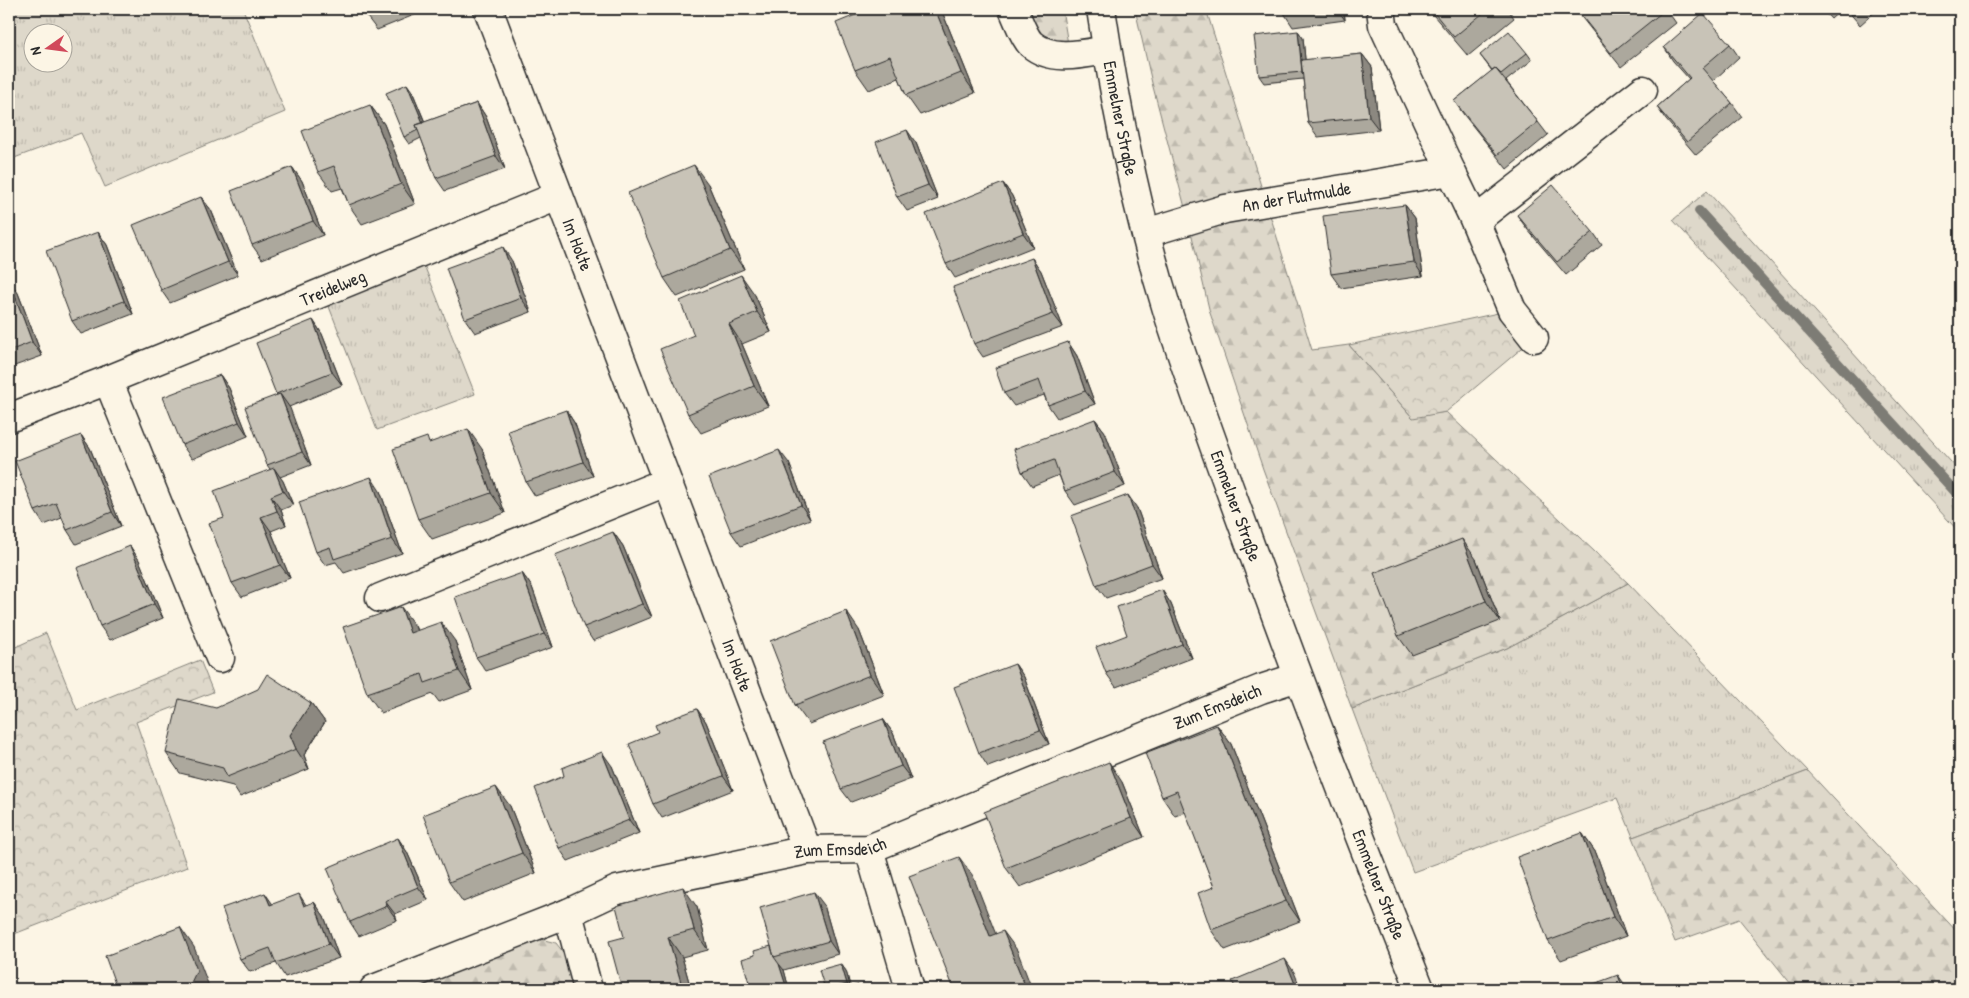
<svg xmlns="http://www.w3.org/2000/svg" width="1969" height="998" font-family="'Patrick Hand',sans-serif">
<defs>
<pattern id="grass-tufts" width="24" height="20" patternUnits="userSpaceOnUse" patternTransform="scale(1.25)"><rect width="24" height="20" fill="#ded8ca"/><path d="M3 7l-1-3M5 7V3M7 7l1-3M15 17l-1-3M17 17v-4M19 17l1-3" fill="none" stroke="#bfbaae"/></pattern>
<pattern id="forest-firs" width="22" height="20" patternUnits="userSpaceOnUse" patternTransform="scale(1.25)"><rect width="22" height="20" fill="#ded8ca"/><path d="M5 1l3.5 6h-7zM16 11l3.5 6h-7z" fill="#bfbaae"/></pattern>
<pattern id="park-crowns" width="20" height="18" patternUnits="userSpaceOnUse" patternTransform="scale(1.25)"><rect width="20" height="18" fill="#ded8ca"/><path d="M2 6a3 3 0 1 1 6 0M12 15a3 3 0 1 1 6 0" fill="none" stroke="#bfbaae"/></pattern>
</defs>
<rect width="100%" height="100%" fill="#fcf5e5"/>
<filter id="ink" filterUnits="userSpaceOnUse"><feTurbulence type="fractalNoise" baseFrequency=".02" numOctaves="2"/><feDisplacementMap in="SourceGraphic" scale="10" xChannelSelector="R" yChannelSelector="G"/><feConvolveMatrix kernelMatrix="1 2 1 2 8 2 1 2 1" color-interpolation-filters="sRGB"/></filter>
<g filter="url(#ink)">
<path fill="url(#grass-tufts)" stroke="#84827a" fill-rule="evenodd" d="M9,9h234l42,103 -180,75 -24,-54 -72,27zM32,32h30v30h-30z
M1707,191l253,281v61l-287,-313z
M424,265l51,129 -98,36 -49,-126z
M1628,583l180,188 -175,66 -16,-39 -204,74 -61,-163 155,-61z"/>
<path fill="url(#forest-firs)" stroke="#84827a" d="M1013,9h49l8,47 -26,-5z
M1135,9h71l106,341 37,-5 63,72 34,-5 182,171 -121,65 -155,61 -89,-240 -53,-156 -22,-94 -36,-136z
M1808,771l152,164v54h-165l-56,-70 -64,23 -42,-105z
M533,937l23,6 11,14 9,32h-166z"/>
<path fill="url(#park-crowns)" stroke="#84827a" d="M1512,310l22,28 -88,74 -33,6 -64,-73z
M46,633l31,77 123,-50 13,32 -77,30 51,145 -178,69v-286z"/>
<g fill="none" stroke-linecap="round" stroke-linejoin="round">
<path stroke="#7d7b74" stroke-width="10" d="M1699,211l261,286"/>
<g stroke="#2b2b2b" stroke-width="31">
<g id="minor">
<path id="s1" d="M488,9l319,841"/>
<path d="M1013,9c5,10 10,27 18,35 21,18 52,10 76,6"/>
<path d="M1451,171l24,50 37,89 22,28"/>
<path d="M1475,221l168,-131"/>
<path id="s2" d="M1146,233l79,-24 226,-38 -68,-146 -2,-16"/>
<path d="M108,380l112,278"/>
<path id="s3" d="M9,418l99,-38 450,-184"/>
<path d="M380,598l286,-116"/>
<path d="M869,849l41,140"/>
<path d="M568,913l20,76"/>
<path id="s4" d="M374,989l194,-76 49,-23 190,-40 62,-1 392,-160 37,-12"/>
</g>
</g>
<g stroke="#2b2b2b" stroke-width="31">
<g id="tertiary">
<path id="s5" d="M1101,9c15,100 37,207 67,304 26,81 56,160 85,240 53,146 109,291 167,436"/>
</g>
</g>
<use href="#minor" stroke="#fcf5e5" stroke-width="28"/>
<use href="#tertiary" stroke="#fcf5e5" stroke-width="28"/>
</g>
<path fill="#aca89d" stroke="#2b2b2b" d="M364,9h65l-52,21 -10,-13z
M941,9l34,84 -55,22 -14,-20 -7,-17 -30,12 -14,-20z
M1283,9h61l1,11 -52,7 -9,-14z
M1428,9h80l6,9 -46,38z
M1575,9h91l10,14 -55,44z
M1822,9h20l-11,10z
M1846,9h32l-18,16z
M1298,31l5,7 2,22 57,-6 10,13 7,63 -61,7 -10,-14 -5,-44 -39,4 -5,-7z
M1730,44l9,13 -26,24 19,22 10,14 -46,38 -30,-35 -9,-13 32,-28 -16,-18 -9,-14z
M1527,53l5,7 -26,21 32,41 10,13 -41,34 -43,-54 -10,-14 38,-30 -12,-16z
M412,91l13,31 52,-19 9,14 19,52 -60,22 -9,-13 -15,-40 -12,6 -5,-7z
M370,105l14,19 31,80 -53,20 -13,-19 -7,-17 -10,3 -14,-19z
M916,143l22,56 -31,12 -10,-14z
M292,167l10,14 21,54 -61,24 -10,-14z
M1003,183l9,13 21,51 -78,31 -9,-14z
M708,184l36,85 -67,28 -13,-19z
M201,197l10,13 27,65 -68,28 -9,-13z
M1405,205l10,13 8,58 -82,12 -10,-14z
M1517,215l76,17 9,13 -36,30 -39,-46z
M98,232l9,13 26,69 -52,20 -9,-13z
M1032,258l9,13 22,56 -80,30 -9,-13z
M512,261l19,51 -56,21 -10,-14z
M9,280l9,13 24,63 -33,12z
M755,295l16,37 -29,12 26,62 -67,27 -13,-19 6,-79z
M313,320l9,14 20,51 -53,22 22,58 -31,12 3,4 10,24 -12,5 5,15 -15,6 19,47 -48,19 -10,-14 -8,-65 46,-49 -3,-4 10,-70 -1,-1z
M1068,342l9,14 18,48 -38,14 -9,-13 -4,-10 -30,11 -10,-13z
M220,375l9,13 19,48 -56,23 -10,-14z
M566,410l9,14 18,52 -58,20 -9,-14z
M1095,419l10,13 20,54 -50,19 -10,-14 -6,-16 -27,11 -10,-14z
M81,435l9,13 31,78 -45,18 -9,-14 -5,-12 -18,7 -9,-14z
M430,443l52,6 23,64 -73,26 -14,-20z
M789,463l21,56 -69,27 -10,-14z
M380,491l22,62 -58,20 -8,-11 -11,3 -9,-13z
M1137,508l25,70 -56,20 -10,-13z
M613,532l10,14 29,71 -59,24 -9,-14z
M130,546l9,14 24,58 -53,22 -10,-14z
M1476,559l24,62 -88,34 -14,-19z
M522,573l10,14 21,60 -67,24 -10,-14z
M1162,590l9,14 21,54 -76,29 -10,-14 21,-38z
M415,626l2,4 38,11 17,49 -33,12 -6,-8 -52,19 -14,-20z
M859,630l25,65 -75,29 -14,-19z
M1015,664l9,13 25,67 -61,23 -9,-14z
M311,703l14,19 -21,33 5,14 -69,28 -7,-11 -53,-13 -14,-20 50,-45z
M697,709l9,13 27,68 -71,28 -9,-14 5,-72z
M883,719l10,14 18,46 -60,23 -10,-13z
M1217,725l14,19 69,177 -75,29 -14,-20 3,-43 -28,-75 -11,4 -13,-19z
M612,766l27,67 -71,28 -9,-13 5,-72z
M1122,782l22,55 -124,50 -14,-19z
M510,806l26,67 -73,29 -14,-20z
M1582,833l14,20 30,83 -65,24 -13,-19z
M398,838l9,14 21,48 -33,14 2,6 -38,16 -9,-14z
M314,902l10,14 15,42 -54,19 -9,-14 -26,9 -10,-13 33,-55 33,1z
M824,905l14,49 -54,16 5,19h-38l20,-43z
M697,907l11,43 -26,7 9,32h-69l2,-52z
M841,964l5,7 4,16 11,2h-36z"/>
<path fill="#8c8880" stroke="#2b2b2b" d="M935,9h6l34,84 -14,-20z
M1337,9h7l1,11z
M1298,31l5,7 4,41 -5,-7z
M1362,54l10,13 7,63 -10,-13z
M407,84l5,7 18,44 -5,-7z
M477,103l9,14 19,52 -9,-13z
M370,105l14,19 31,80 -14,-20z
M907,130l9,13 22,56 -10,-14z
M694,165l14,19 36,85 -14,-19z
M292,167l10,14 21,54 -10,-14z
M1003,183l9,13 21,51 -10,-14z
M201,197l10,13 27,65 -10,-13z
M1405,205l10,13 8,58 -9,-14z
M98,232l9,13 26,69 -9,-13z
M503,247l9,14 19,51 -10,-14z
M1032,258l9,13 22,56 -10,-13z
M741,275l14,20 16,37 -14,-20z
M9,280l9,13 24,63 -10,-14z
M313,320l9,14 20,51 -10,-13z
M729,324l13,20 26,62 -14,-20z
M1068,342l9,14 18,48 -10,-13z
M220,375l9,13 19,48 -9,-14z
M280,394l10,14 21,57 -9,-13z
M566,410l9,14 18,52 -10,-14z
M1095,419l10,13 20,54 -10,-14z
M468,429l14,20 23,64 -14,-20z
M81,435l9,13 31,78 -9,-14z
M779,450l10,13 21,56 -9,-14z
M274,468l9,13 10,24 -10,-14z
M371,477l9,14 22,62 -10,-14z
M1128,495l9,13 25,70 -10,-14z
M271,496l10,14 5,15 -9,-14z
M261,517l10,14 19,47 -10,-13z
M613,532l10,14 29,71 -10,-13z
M1462,539l14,20 24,62 -14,-20z
M130,546l9,14 24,58 -9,-14z
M522,573l10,14 21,60 -9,-13z
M1162,590l9,14 21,54 -10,-14z
M401,607l14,19 9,26 -14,-19z
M846,611l13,19 25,65 -14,-20z
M441,622l14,19 17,49 -13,-19z
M1015,664l9,13 25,67 -9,-14z
M311,703l14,19 -21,33 5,14 -13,-20 -6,-14z
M697,709l9,13 27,68 -10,-14z
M883,719l10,14 18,46 -10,-13z
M1217,725l14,19 69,177 -14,-20z
M602,752l10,14 27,67 -10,-13z
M1109,762l13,20 22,55 -13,-19z
M496,787l14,19 26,67 -14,-20z
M1582,833l14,20 30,83 -13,-19z
M398,838l9,14 21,48 -10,-13z
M959,857l14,19 31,79 -14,-19z
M683,887l14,20 11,43 -14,-20z
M814,892l10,13 14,49 -9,-13z
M265,893l9,13 -4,-1z
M299,894l9,14 -4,-2z
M385,901l10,13 2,6 -10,-14z
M314,902l10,14 15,42 -10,-14z
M180,927l14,20 16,42h-22z
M1003,931l14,19 15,39h-5l-1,-1z
M668,937l14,20 9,32h-7l-2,-3z
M1285,959l9,13 7,17h-4z
M779,964l5,6 5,19h-2z
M841,964l5,7 5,18h-1l-3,-5z
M1618,975l10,14h-5z"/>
<path fill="#c8c3b7" stroke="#2b2b2b" d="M364,9h22l-19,8z
M870,9h65l26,64 -55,22 -16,-39 -35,14 -19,-47z
M1283,9h38l-37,4z
M1431,9h57l-34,28z
M1576,9h90l-55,44z
M1703,13l27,31 -28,24 30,35 -45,39 -30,-35 33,-29 -26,-31z
M1298,31l4,41 -43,4 -5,-40z
M1509,31l18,22 -26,21 -6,-6 -3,2 -12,-15z
M1362,54l7,63 -61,6 -7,-63z
M1495,68l43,54 -41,33 -43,-54z
M407,84l16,39 -7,2 2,5 -14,7 -18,-44z
M477,103l19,53 -60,22 -20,-53z
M370,105l31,79 -52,21 -15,-39 -16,6 -16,-41z
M907,130l21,55 -31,12 -21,-55z
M694,165l36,85 -66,28 -36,-85z
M292,167l21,54 -61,24 -21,-54z
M1003,183l20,50 -77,31 -20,-50z
M1553,185l40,47 -36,30 -40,-47z
M201,197l27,65 -67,28 -28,-65z
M1405,205l9,57 -83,12 -8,-58z
M98,232l26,69 -52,20 -26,-70z
M503,247l18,51 -56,21 -19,-51z
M1032,258l21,56 -79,30 -21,-57z
M741,275l16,37 -28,12 25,62 -66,28 -28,-65 34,-14 -14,-34z
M9,280l23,62 -23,9z
M313,320l19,52 -56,22 -20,-51z
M1068,342l17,49 -37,14 -9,-25 -35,13 -9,-25z
M220,375l19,47 -57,23 -19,-48z
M280,394l22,58 -35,13 -22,-58z
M566,410l17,52 -57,20 -18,-51z
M1095,419l20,53 -50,19 -11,-31 -32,12 -8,-23z
M468,429l23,64 -73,26 -25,-70 34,-12 2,6z
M81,435l31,77 -45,18 -11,-27 -21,8 -20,-50z
M779,450l22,55 -70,27 -22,-55z
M274,468l9,23 -12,5 6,15 -16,6 19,48 -48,18 -23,-60 15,-5 -10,-27z
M371,477l21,62 -58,20 -4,-12 -14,5 -17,-50z
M1128,495l24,69 -56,21 -25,-69z
M613,532l29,72 -58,23 -29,-72z
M1462,539l24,62 -88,35 -24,-63z
M130,546l24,58 -54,22 -23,-58z
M522,573l22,61 -68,23 -21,-60z
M1162,590l20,54 -76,29 -10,-26 31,-12 -10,-28z
M401,607l9,26 31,-11 18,49 -34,12 -3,-9 -55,19 -24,-66z
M846,611l24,64 -75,30 -25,-64z
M1015,664l25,66 -61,23 -25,-66z
M267,674l44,29 -21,32 6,14 -69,28 -4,-9 -57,-15 13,-54 37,9 42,-19z
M697,709l26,67 -70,28 -24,-60 29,-12 -3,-7z
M883,719l18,47 -60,23 -18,-47z
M1217,725l69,176 -75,29 -13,-37 16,-6 -37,-96 -15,6 -17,-44z
M602,752l27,68 -70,28 -24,-60 29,-12 -2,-8z
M1109,762l22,56 -125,50 -22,-56z
M496,787l26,66 -73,29 -26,-67z
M1582,833l31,84 -65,24 -31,-84z
M398,838l20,49 -33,14 2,5 -37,16 -23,-54z
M959,857l31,79 13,-5 23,57 -3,1h-69l-45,-113z
M683,887l11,43 -26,7 14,49 -11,3h-49l-13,-48 15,-4 -8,-31z
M814,892l15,49 -55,16 -14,-49z
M265,893l5,12 29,-11 5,12 10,-4 15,42 -53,19 -6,-15 -30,11 -18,-51z
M180,927l17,43 -9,19h-71l-12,-33z
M771,946l3,11 5,7 8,25h-22l-1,-2 -8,2h-5l-9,-30 13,-4 -1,-4z
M1285,959l12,30h-61l-4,-8z
M841,964l6,20 -18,5h-4l-6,-19z
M1618,975l5,14h-43z
M63,982l3,7h-20z
M858,985l1,4h-15z"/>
</g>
<g text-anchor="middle" stroke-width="4.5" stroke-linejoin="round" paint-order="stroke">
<g font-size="18" fill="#2b2b2b" stroke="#fcf5e5">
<text dy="6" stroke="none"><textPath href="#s5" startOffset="111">Emmelner Straße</textPath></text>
<text dy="6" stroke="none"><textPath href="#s2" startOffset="155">An der Flutmulde</textPath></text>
<text dy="6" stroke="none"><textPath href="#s1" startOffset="252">Im Holte</textPath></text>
<text dy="6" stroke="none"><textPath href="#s3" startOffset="349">Treidelweg</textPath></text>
<text dy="6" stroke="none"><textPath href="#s5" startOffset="516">Emmelner Straße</textPath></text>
<text dy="6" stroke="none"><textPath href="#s1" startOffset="702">Im Holte</textPath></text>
<text dy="6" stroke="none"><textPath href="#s4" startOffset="895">Zum Emsdeich</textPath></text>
<text dy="6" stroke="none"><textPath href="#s4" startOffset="490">Zum Emsdeich</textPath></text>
<text dy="6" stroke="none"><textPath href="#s5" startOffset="921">Emmelner Straße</textPath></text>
</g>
</g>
<rect width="1969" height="998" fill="none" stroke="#fcf5e5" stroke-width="30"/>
<rect x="15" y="15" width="1939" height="968" fill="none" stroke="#2b2b2b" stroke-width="2" filter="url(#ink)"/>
<g transform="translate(48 48) rotate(256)"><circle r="24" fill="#fcf5e5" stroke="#a8a49b"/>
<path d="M0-4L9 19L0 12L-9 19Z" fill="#d1495b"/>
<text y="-8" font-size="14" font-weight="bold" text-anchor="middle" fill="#2b2b2b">N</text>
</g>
</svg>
